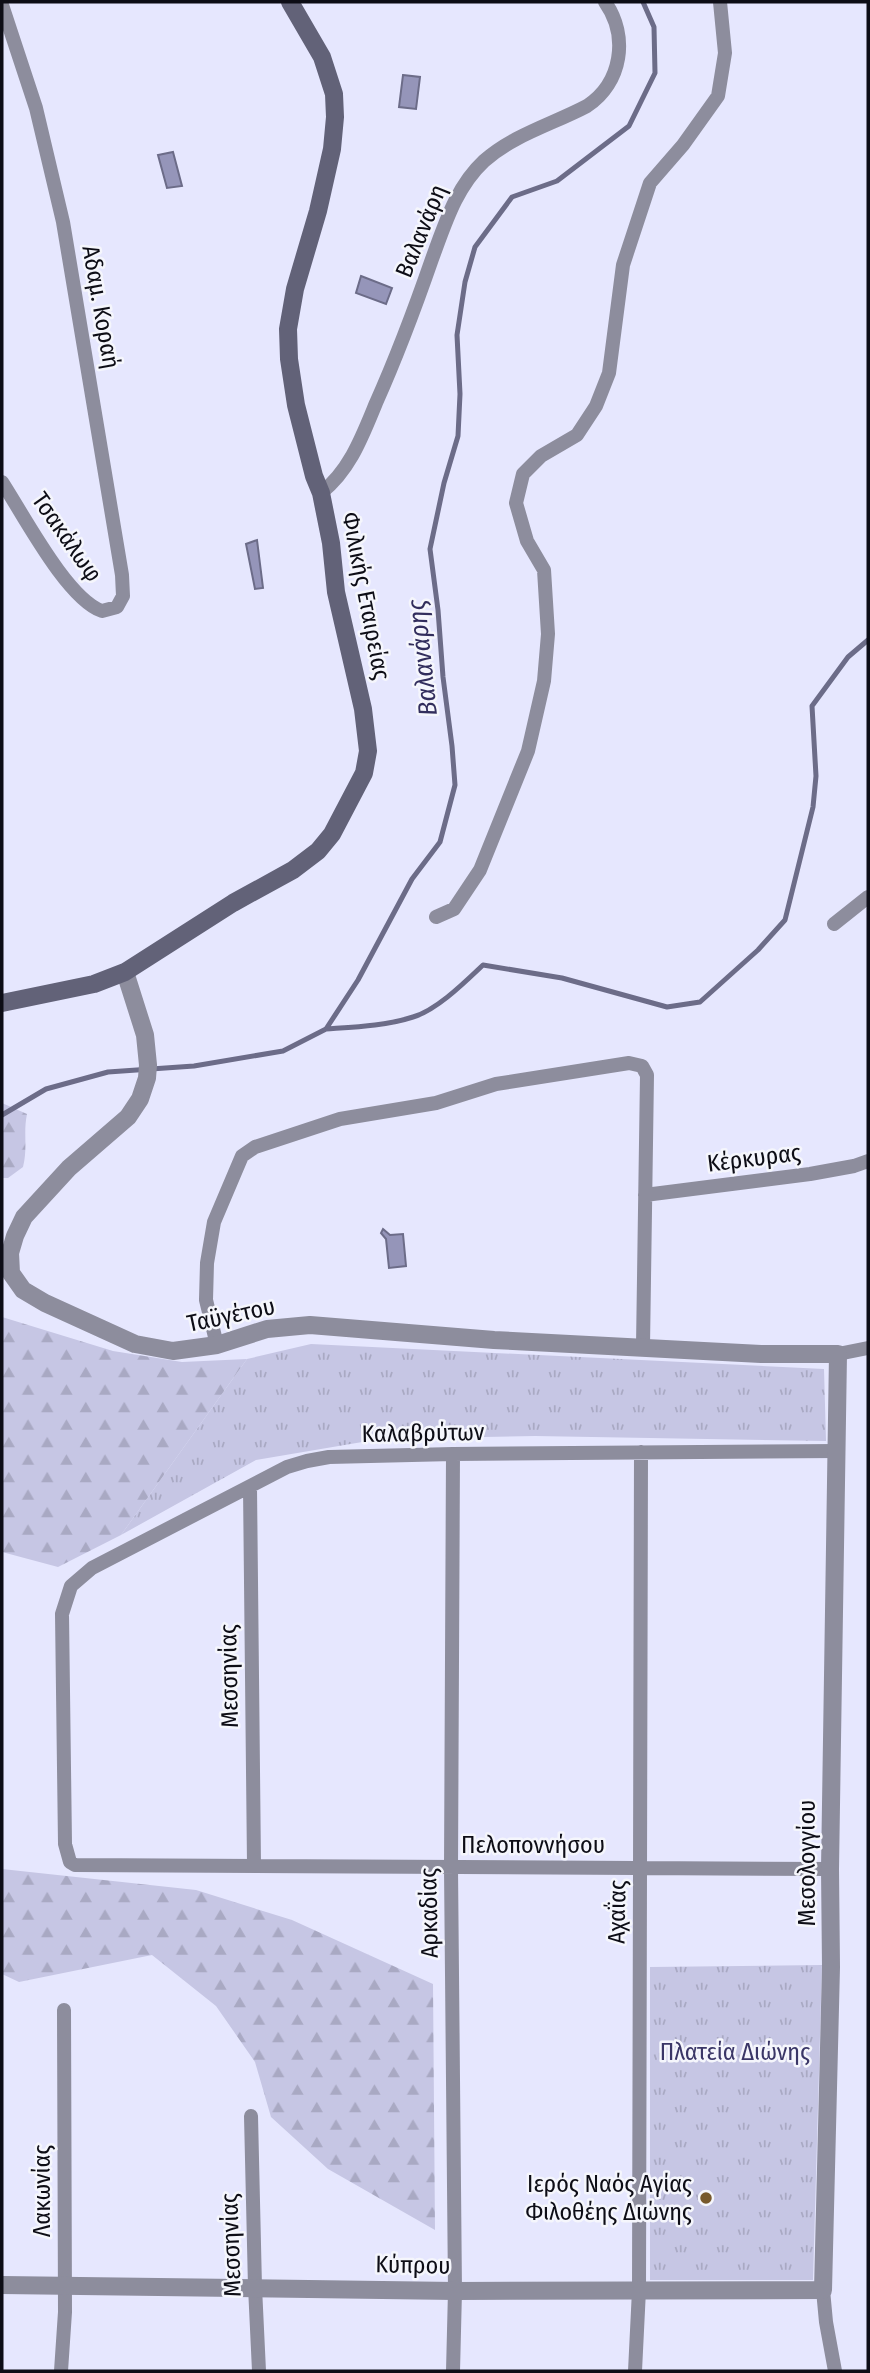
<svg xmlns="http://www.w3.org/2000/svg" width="870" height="2373" font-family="'Fira Sans Condensed',sans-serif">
<defs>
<pattern id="grass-tufts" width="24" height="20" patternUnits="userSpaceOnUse" patternTransform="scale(1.75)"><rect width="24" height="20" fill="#c6c6e4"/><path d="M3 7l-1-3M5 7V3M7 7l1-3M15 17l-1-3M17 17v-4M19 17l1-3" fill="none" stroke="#a9a9c3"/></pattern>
<pattern id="forest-firs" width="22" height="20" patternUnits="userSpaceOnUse" patternTransform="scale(1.75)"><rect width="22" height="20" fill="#c6c6e4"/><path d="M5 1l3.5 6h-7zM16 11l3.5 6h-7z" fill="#a9a9c3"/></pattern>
</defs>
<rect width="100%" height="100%" fill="#e6e7fe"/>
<path fill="url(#grass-tufts)" d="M311,1344l513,25 2,72 -291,-5 -155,3 -124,21 -135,75 126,-176z
M822,1965l-9,315h-163v-313z"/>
<path fill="url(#forest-firs)" d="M2,1103l25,11c-4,19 1,33 -4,53l-15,11h-6z
M2,1317l111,34 69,11 65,-3 -126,176 -63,32 -56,-15z
M2,1869l194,21 96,30 141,64 2,246 -107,-61 -57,-52 -16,-55 -39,-56 -64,-51 -133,27 -17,-8z"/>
<path fill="#9595b9" stroke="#6c6c88" stroke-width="2" d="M403,75l17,2 -4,32 -17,-2z
M173,152l9,34 -15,2 -9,-33z
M361,276l31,12 -6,16 -30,-11z
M257,540l6,48 -8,1 -9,-45z
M383,1229l7,6 13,-1 3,32 -17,2 -3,-29 -5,-6z"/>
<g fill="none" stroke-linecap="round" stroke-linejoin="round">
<path stroke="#6c6c88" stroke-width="5" d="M326,1029c29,-2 59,-3 87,-12 24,-7 52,-35 70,-52l79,13 105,29 33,-5 58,-52 27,-30 28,-113 3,-31 -4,-70 36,-49 20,-17
M2,1115l44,-26 62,-17 86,-6 89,-15 43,-22 32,-49 54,-101 28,-37 15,-57 -3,-39 -9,-69 -5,-67 -8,-61 14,-66 14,-47 2,-42 -3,-59 8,-53 10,-35 37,-50 45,-16 72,-55 26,-53 -1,-46 -11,-25"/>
<path stroke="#8d8d9d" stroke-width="14" d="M2,5l34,103 27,114 59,353 1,21 -6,11 -15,4c-35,-12 -79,-97 -100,-129
M321,493c29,-23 41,-56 55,-90 21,-47 39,-95 56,-144 13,-35 24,-72 52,-98 29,-26 69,-37 103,-55 35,-23 42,-70 18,-104
M436,917l18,-8 26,-39 48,-119 16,-70 4,-47 -4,-64 -17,-29 -11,-38 7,-29 18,-18 36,-21 19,-29 13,-33 14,-108 27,-82 33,-38 35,-49 7,-43 -5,-51
M834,924l34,-27
M645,1195l165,-21 44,-8 14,-5
M217,1345l-11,-45 1,-37 7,-41 28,-66 13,-9 85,-28 96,-16 60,-19 133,-21 13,3 5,9 -4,271
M838,1354l30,-6
M250,1487l4,378
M830,1869l-755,-4 -5,-3 -5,-18 -3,-230 9,-28 21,-18 195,-101 20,-6 22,-4 124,-3 385,-3
M251,2116l4,171 4,84
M823,2290l3,32 9,49
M61,2371l4,-59 -1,-302
M453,2371l2,-80 -4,-423 2,-414
M635,2371l4,-81 2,-838"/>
<path stroke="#8d8d9d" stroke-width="18" d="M2,2285l453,6 368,-1 8,-323 -1,-98 8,-515h-77l-267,-14 -184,-15 -43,4 -50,16 -44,6 -38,-7 -90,-41 -22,-13 -12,-17 -1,-20 5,-17 9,-19 45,-49 59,-51 12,-18 7,-21 1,-13 -3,-30 -20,-63"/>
<path stroke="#626278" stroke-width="18" d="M2,1003l92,-19 31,-12 108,-69 60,-33 25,-19 14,-17 32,-61 4,-22 -5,-42 -27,-117 -5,-49 -10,-50 -7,-17 -18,-71 -7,-46 -1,-30 7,-40 23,-78 14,-62 3,-32 -1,-23 -12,-37 -32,-55"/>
</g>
<circle fill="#77592d" stroke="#f5f6fc" stroke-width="2.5" cx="706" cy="2198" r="7"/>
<g text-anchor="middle" stroke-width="5" stroke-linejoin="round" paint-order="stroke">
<g font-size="24" fill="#0d0d16" stroke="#f5f6fc">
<text transform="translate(421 231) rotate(-68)" y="8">Βαλανάρη</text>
<text transform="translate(101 307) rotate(80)" y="8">Αδαμ. Κοραή</text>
<text transform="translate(67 537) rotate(55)" y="8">Τσακάλωφ</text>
<text transform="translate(366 596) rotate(79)" y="8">Φιλικής Εταιρείας</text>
<text transform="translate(754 1158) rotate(-7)" y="8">Κέρκυρας</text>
<text transform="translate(231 1315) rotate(-12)" y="8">Ταϋγέτου</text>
<text transform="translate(423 1433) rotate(-1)" y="8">Καλαβρύτων</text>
<text transform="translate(229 1676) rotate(-91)" y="8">Μεσσηνίας</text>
<text x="533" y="1853">Πελοποννήσου</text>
<text transform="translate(807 1863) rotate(-90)" y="8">Μεσολογγίου</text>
<text transform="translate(617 1912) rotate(-89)" y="8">Αχαΐας</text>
<text transform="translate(429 1913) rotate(-91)" y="8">Αρκαδίας</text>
<text transform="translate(42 2191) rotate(-90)" y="8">Λακωνίας</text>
<text transform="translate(231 2245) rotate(-92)" y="8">Μεσσηνίας</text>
<text transform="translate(413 2265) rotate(1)" y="8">Κύπρου</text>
</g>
<g font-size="24" fill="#3a3667" stroke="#f5f6fc">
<text x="735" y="2060">Πλατεία Διώνης</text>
</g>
<g font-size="24" fill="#0d0d16" stroke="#f5f6fc" text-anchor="end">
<text x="692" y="2192">Ιερός Ναός Αγίας<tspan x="692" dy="28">Φιλοθέης Διώνης</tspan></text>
</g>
<g font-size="26" font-style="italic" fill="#322e5d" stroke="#f5f6fc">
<text transform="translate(422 658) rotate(-96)" y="9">Βαλανάρης</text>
</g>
</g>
<rect width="870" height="2373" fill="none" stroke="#0d0d16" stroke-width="7"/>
</svg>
